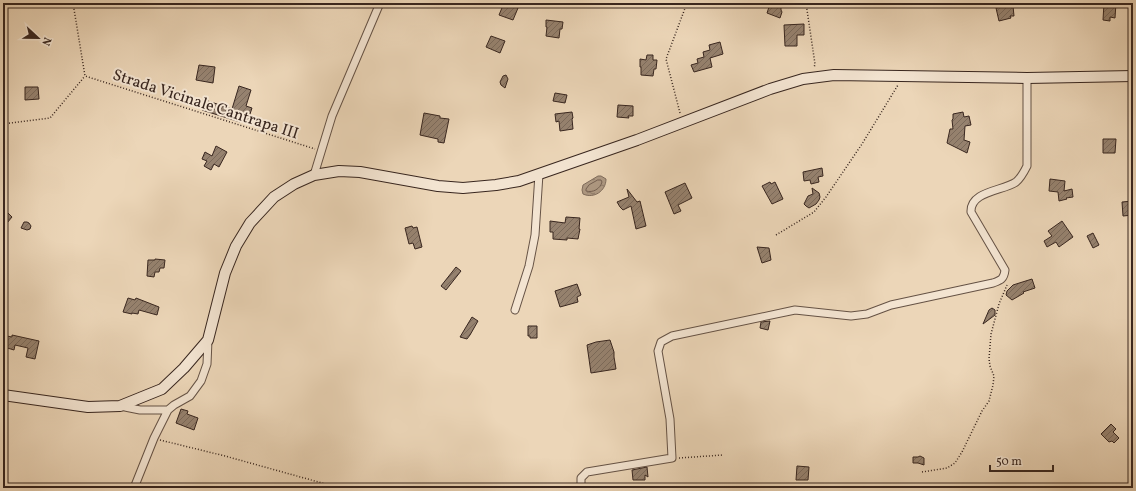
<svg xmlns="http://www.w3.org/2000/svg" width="1136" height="491" font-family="Vollkorn,serif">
<defs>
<pattern id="water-ripples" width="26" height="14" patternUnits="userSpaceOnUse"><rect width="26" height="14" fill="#af9a84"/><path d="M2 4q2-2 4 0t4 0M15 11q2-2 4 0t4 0" fill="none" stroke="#8f7d6b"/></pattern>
<pattern id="building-hatch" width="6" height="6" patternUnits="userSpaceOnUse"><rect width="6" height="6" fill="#96826f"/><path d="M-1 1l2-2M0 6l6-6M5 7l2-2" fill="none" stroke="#7b6a5b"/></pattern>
</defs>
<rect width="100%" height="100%" fill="#ecd6b8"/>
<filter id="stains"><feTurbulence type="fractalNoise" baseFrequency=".005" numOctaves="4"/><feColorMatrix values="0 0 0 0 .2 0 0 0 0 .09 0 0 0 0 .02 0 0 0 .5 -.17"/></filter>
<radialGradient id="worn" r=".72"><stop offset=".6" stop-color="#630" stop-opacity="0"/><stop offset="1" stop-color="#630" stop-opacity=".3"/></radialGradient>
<path fill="url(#water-ripples)" stroke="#7f6c5c" d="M598,176h3l5,3c0,12 -12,20 -23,15l-1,-4 1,-5z"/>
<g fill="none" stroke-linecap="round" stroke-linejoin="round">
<path stroke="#746052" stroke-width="1" d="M598,180h3l1,2c-2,7 -9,11 -16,9v-2l3,-4z"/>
</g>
<path fill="url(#building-hatch)" stroke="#38261f" d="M504,3l14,5 -5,12 -14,-5z
M1104,3h12l-1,15 -5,-1v4l-7,-1z
M781,5v5l1,2 -2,6 -13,-5 2,-6z
M1008,6h5l1,10h-4l1,2 -12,3 -3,-13z
M546,20l17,2 -1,7h-2l-1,9 -13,-2 1,-9h-1z
M804,24v11h-7v11h-12l-1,-21z
M491,36l14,5 -5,12 -14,-6z
M720,42l3,12 -13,4 2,9 -18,5 -3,-7 7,-2 -1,-4 7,-2 -1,-5 7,-2 -1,-5z
M647,55h6v5h4l-1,9h-2l-1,7 -12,-1v-8h-1v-8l6,1z
M199,65l16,2 -2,16 -17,-3z
M506,75l2,4 -3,9 -4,-3 -1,-3 3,-6z
M239,86l12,4 -5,16 6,2 -4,12 -6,-1 -2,3 -38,-12 3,-10 27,9z
M25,87h13l1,12 -14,1z
M555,93l12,2 -2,8 -12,-2z
M618,105l15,1v10h-5l1,2 -12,-1z
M572,112l1,6 -1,1 1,10 -13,2 -1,-10 -3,1 -1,-8z
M963,112l1,5 5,-1 2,9 -6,1 -1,14 6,2 -3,11 -20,-10 3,-14h3l-1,-9 1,-1v-5z
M424,113l16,3v2l9,1 -5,24 -6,-1v-3l-18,-4z
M1103,139h13l-1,14h-12z
M216,146l11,6 -8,15 -5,-3 -3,6 -7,-4 3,-5 -5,-2 3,-7 7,4z
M822,168l1,8 -5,1 1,5 -8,2 -1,-4 -6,1 -1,-9z
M1050,179l15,2 -1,10 8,-2 1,8 -7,1 1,1 -8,2 -1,-9 -9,-1z
M770,182l1,2 4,-2 8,17 -11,5 -10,-18z
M685,183l7,15 -14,7 3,6 -7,3 -9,-22z
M812,188l7,5 1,4 -1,3 -3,4 -7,4 -3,-2 -2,-2 4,-8 5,-2z
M627,189l10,13 3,-1 6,25 -10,3 -5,-23 -8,4 -3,-3 -3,-5 12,-5z
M1133,201v14l-10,1 -1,-14z
M3,208l9,9 -5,6 -4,-4z
M566,217l14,1 -1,11h1l-2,10 -11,-1v2l-14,-1v-7h-3v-11l15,2z
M1062,221l11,16 -14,10 -3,-5 -9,5 -3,-6 8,-5 -4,-5z
M24,222h3l2,1 2,3 -1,3 -3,1 -6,-2z
M412,226l1,2 4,-1 5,20 -7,2 -2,-6 -4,1 -4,-16z
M1093,233l6,12 -6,3 -6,-12z
M757,247l12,1 2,12 -9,3z
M155,259l10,1 -1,8h-4l-1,4h-4l-1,5 -7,-1 1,-16h7z
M456,267l5,4 -15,19 -5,-4z
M1032,279l3,9 -12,4 1,1 -12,7 -6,-5 1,-4 6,-6z
M577,284l4,11 -4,2 1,5 -18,5 -5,-16z
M128,298l7,2 1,-2 23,9 -2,8 -18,-5 -1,4 -6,-1v1l-9,-2z
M992,308l3,2v5l-12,9 6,-14z
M472,317l6,4 -8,14 -3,4 -7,-2z
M770,321l-2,9 -8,-2 1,-6z
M528,326h9v12h-7v-2h-2z
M12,335l27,6 -4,18 -9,-2 2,-9 -13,-3 -1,5 -10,-3 3,-11 5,1z
M610,340l4,12v5l2,12 -25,4 -4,-28 9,-3z
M181,409l7,2 -1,3 11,4 -4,12 -18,-7z
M1111,424l5,5 -3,3 6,6 -5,5 -2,-2 -3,1 -8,-8z
M920,456l4,2v7l-6,-2h-5v-6h5z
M797,466l12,1 -1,13h-12z
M647,467l1,10 -3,-2v5h-12l-1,-10z"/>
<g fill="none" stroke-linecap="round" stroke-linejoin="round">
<g stroke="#655245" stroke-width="9">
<path id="street" d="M314,175l18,-59 48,-113
M515,310l14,-44 6,-31 4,-61
M120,406l20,4h28
M134,488l20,-50 14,-28 6,-5 16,-9 11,-15 6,-17 1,-24
M581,488v-10l6,-6 85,-14 -2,-39 -12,-68 3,-9 11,-6 123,-26 56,6 16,-2 24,-9 102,-22c8,-3 11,-4 12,-13l-34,-58c-1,-21 32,-21 45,-30 5,-4 8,-10 11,-16v-88"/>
</g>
<g stroke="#38261f" stroke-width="12">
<path id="secondary" d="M3,395l85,12 32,-1 42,-17 22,-21 24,-28 17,-67 11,-27 14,-23 24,-26 20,-13 20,-9 25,-4 21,1 78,14 25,2 33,-3 23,-4 118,-41 133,-51 33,-10 31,-4 193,3 106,-2"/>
</g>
<path stroke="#38261f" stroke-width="1.5" stroke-dasharray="1 2" stroke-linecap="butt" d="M73,3l12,73 230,73
M806,3l9,61 -1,4
M680,113l-14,-54 21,-56
M3,124l47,-6 35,-42
M776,235l38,-23 12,-15 36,-53 36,-59
M160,440l65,16 115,32
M679,458l44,-3
M922,472l25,-4 8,-5 7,-11 20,-41 7,-10 4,-16 1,-9 -4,-10 -1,-7 2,-25 8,-30 8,-19"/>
<use href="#street" stroke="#f3e4d1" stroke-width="7"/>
<use href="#secondary" stroke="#f3e4d1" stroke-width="10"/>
</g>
<g text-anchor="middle" stroke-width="4" stroke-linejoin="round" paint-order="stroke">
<g font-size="16" fill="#38261f" stroke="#f3e4d1">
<text transform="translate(206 103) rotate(18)" y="6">Strada Vicinale Cantrapa III</text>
</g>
</g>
<rect width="1136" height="491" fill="none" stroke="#ecd6b8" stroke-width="16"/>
<rect x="4" y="4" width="1128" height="483" fill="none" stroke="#38261f" stroke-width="2"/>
<rect x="8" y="8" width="1120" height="475" fill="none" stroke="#38261f"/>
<g transform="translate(38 38) rotate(112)" stroke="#f3e4d1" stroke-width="3" paint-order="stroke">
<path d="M0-3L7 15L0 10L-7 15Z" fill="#38261f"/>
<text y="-6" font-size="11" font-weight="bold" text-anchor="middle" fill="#38261f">N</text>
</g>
<path d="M990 465v6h63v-6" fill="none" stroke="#38261f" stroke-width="2"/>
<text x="996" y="465" font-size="12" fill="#38261f" stroke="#f3e4d1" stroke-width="3" paint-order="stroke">50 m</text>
<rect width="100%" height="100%" filter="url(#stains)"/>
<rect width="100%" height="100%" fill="url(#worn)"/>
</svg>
